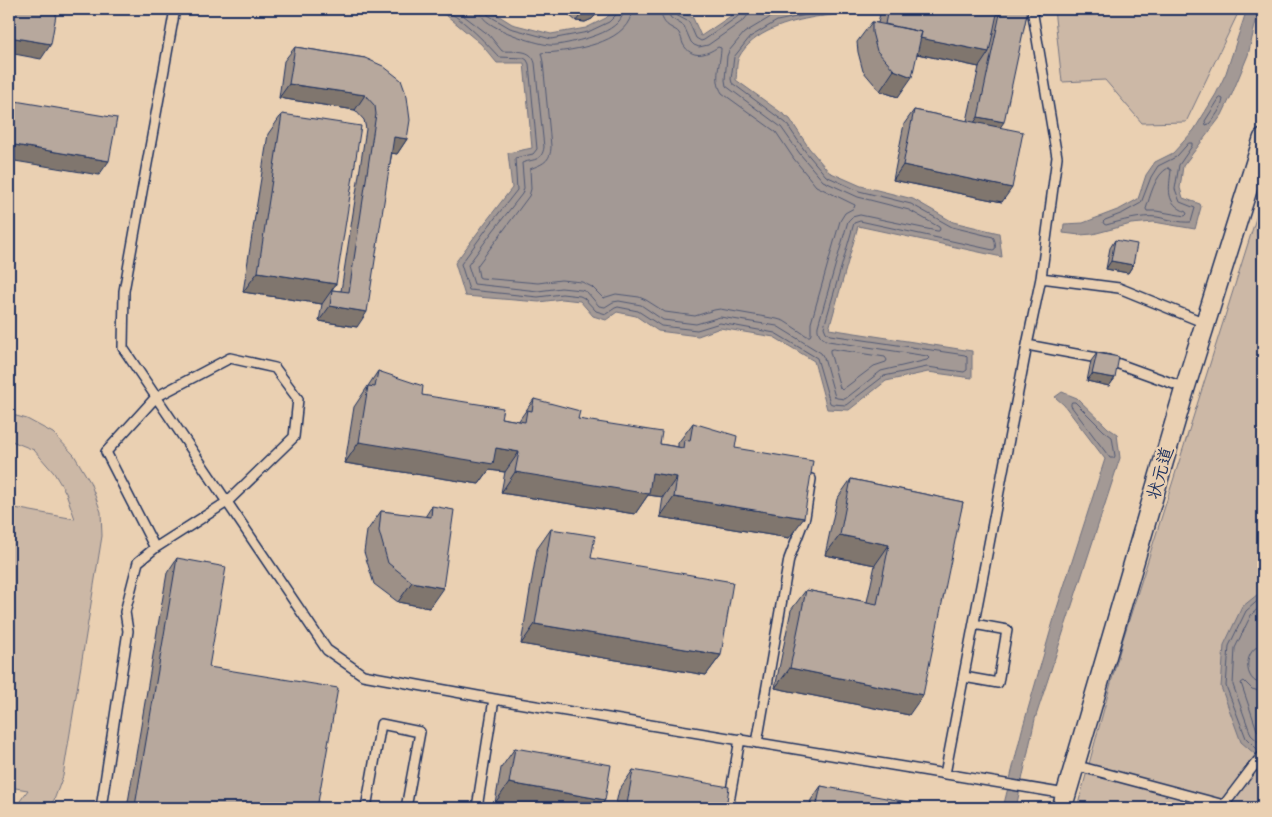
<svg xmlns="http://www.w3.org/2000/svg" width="1272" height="817" font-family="'Indie Flower','LXGW WenKai TC',sans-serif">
<rect width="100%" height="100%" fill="#ead0b2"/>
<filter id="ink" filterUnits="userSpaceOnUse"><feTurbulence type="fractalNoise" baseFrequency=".02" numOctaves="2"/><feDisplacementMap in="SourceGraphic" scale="10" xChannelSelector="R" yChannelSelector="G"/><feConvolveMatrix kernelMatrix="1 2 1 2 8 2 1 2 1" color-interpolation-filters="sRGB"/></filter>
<g filter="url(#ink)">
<path fill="#ccb8a6" stroke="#747482" d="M1054,9h186l-54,113 -44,1 -37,-43 -43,2z
M1263,196v612h-186l46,-169z
M9,414l18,5 26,14 21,22 16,27 11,30 1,24 -39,240 -9,24 -7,8h-32l13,-18 -19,-3v-280l66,12 -9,-26 -12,-20 -20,-23 -25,-10z"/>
<path fill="#a39995" stroke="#6d6f7f" d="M421,9h67l24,15 39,10 35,-6 20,-10 9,-9h60l18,9 8,18 40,-27h103c-12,8 -16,6 -29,8 -27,5 -62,14 -76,40 -3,6 -2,16 -3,23l54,39 19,29 20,24 32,14 52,13 40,23 46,11 3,24 -144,-31 -29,103 143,22v27l-44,-6 -42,9 -37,29 -22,-1 -13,-48 -40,-24 -54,-9 -22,8 -40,-5 -22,-15 -19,-4 -11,8 -13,-4 -13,-15 -18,-2 -23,3 -74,-6 -10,-33 29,-39 28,-36 -4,-35 24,-5 -8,-85h-27l-16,-19 -35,-29z
M1247,9h12l-11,46 -16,39 -10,21 -39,51 -3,22 3,10 17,6 1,3 -6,22 -41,-7 -23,2 -38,10 -13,1 -17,-2 1,-9 19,-1 37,-14 18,-10 8,-24 9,-13 18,-9 21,-23 22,-36 10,-21z
M1062,392l15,6 31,30 9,6 3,24 -85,261 -19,89h-13l19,-78 35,-122 48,-149 -41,-54 -9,-8z
M1263,590v52l-4,27 4,8v84l-22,-19 -20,-55 3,-42 18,-38z"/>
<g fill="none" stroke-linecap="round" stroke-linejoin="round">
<path stroke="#515974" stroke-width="1" d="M441,9c18,5 45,34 58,48l25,1 3,2 2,4 8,85 -4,5 -18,4 2,32 -29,37 -27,37 8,26 69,7 24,-3 18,2 4,2 12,13 10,3 9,-6 3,-1 20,4 23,15 36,4 23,-7 55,10 42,25 13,45 2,1 14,1 38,-29 43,-9 37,5 3,-2v-13l-2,-2 -135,-20 -4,-3 -2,-5 30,-104 6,-2 133,29 2,-1c1,-3 0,-10 -2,-12l-41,-10 -41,-23 -52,-13 -33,-15 -21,-25 -19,-28 -54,-40 -1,-4 3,-22 16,-20 27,-16 58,-12
M455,9l34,26 13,16c13,1 29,-3 33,12l9,84c-2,15 -12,12 -22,16l2,25 -2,6 -29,37 -25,34 6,19 64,7 23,-3 20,2 6,2 12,14 6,1 8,-5 6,-1 22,4 22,15 33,4 24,-7 57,9 44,27 3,5 11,39 2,1 8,1 36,-28 46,-11 2,-2 -2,-2 -99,-15c-7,-3 -11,-8 -10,-15l30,-105 4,-4 8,-2 77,16h2l1,-2 -1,-2 -30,-17 -51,-13 -35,-16 -23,-27 -19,-27 -51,-38 -4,-3 -1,-6 2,-24 2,-5 15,-18 30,-18 27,-6
M480,9c0,3 0,4 2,7 7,13 52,27 67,29 6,1 13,-1 19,-2 18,-4 55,-12 56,-34
M486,9l2,6 22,13 41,11 37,-7 21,-10 8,-8 1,-5
M632,9c-1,32 -52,40 -76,43 -6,1 -11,0 -15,1l2,9 8,84c0,16 -9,18 -21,23l1,20 -2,7 -52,70 2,11 2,1 57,5 23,-3 21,2 10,5 11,11 13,-4 23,3 7,3 19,12 30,4 19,-6 6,-1 57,10 7,2 23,15h3l1,-2v-11l29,-102 5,-8 9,-5 1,-3 -39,-19 -22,-27 -18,-27 -54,-39c-9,-14 -1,-31 -1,-45l-3,-1c-12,8 -26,13 -35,-3 -1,-3 -2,-8 -4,-11 -2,-3 -4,-3 -7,-5 -8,-4 -11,-10 -11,-19
M668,9v4l3,5 13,8 7,16 3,3 5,2 9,-2 36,-25 4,-5 1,-6
M674,9l2,6 13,7 7,16 5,3 3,-1 36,-25 2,-3 1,-3
M1221,98l2,1c-1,9 -8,18 -14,25l-3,1 -1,-4 14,-22z
M1189,143h3v3l-13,19 -4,24 5,13 15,6 -4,14c-11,1 -23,-3 -34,-5 -16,-2 -36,4 -51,8l-2,-1 -1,-2 2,-2 18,-7 18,-10 10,-26 7,-11 18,-9z
M1168,168l3,2c-2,20 -6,33 15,42l1,2 -2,2 -29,-5h-9l-1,-2c4,-12 9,-35 22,-41z
M833,349l52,8 2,3 -1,2 -12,4 -32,24 -2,-2 -10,-36v-2z
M1072,402h3l29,29 8,6 3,19 -1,2h-4l-39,-52v-2z
M1263,604l-12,11 -16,33 -2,37 18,50 12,11
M1263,645c-20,2 -21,38 0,39
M1263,692l-11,-3 -8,-8 -3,2 16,47 6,6
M1259,751l-13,-13 -20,-52 3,-40 17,-35 17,-15"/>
<g stroke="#1b2f5e" stroke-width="12">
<path id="lane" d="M175,9l-51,282 -1,57 204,302 36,25 131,24 572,95
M1041,278l78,10 86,35
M1027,345l81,15 77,28
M964,677l34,6 9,-53 -33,-6
M757,743l32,-184 16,-42 6,-38
M1074,765l150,40
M945,774l82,-429 14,-67 16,-121 -25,-148
M101,808l27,-177 -3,-19 13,-50 17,-14 72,-46 67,-65 4,-38 -23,-31 -45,-10 -74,39 -50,55 49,96
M366,808l15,-84 39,8 -14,76
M477,808l17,-109
M728,808l12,-69
M1224,808v-3l28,-37 11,-13"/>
</g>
<g stroke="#1b2f5e" stroke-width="22">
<path id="street" d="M1062,808l123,-420 78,-249"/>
</g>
<use href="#lane" stroke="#ead0b2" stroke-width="9"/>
<use href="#street" stroke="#ead0b2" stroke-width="19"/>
</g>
<path fill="#9d9087" stroke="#1b2f5e" d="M567,9h34l-9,10 -7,3 -9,-1 -6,-5z
M881,9h147l-28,119 2,74 -109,-22 11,-56 10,-14 53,11 12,-54 -62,-13 -19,43 -18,-6 -17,-20 -5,-19 -1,-10 15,-20 6,1z
M295,47l70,11 42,81 -10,15 -5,-1 -35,174 -38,-6 3,-17 -79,-12 25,-158 14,-20 50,176 9,1 25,-162 -2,-9 -9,-10 -76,-12 5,-37z
M1115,240l18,25 -5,8 -22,-4 4,-21z
M1097,353l18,25 -6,8 -22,-5 4,-20z
M378,371l44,24 79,23 18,3 1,-2 14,-20 44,20 82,25 18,3v-4l15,-20 42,25 54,90 -129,-21 3,-20 -15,-2 -13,19 -134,-21 4,-21 -16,-2 -10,14 -134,-21 9,-56z
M851,479l112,23 -54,213 -134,-27 16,-78 15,-20 61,12 8,-37 -50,-10 12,-56z
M432,506l-3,102 -31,-6 -24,-18 -10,-32 3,-21 14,-20 44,6z
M551,529l40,29 130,97 -15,20 -185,-31 16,-95z
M177,558l32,109 108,141h-190l40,-235z
M515,748l90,52 -6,8h-74l-30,-5 6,-35z
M633,770l93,38h-111l4,-18z
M821,786l91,22h-103l2,-8z"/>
<path fill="#80766e" stroke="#1b2f5e" d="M601,9l-9,10 -7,3 -9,-1 6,-8z
M883,30l106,22 -10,15 -104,-22z
M9,37l42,7 -10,15 -32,-6z
M894,70l18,7 -14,20 -18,-6z
M289,84l76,11 -10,15 -76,-12z
M978,117l26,5 -14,20 -26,-5z
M394,137l13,2 -10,15 -13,-2z
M9,144l100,17 -10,14 -90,-15z
M903,165l109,23 -10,14 -109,-22z
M1111,261l22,4 -5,8 -22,-4z
M258,272l78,12 -14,20 -79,-12z
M330,306l37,6 -10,15 -38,-6z
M1092,374l23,4 -6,8 -22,-5z
M359,442l137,6 23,4 -14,20 -16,-2 -10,14 -134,-21z
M515,472l137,1 25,4 -14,20 -15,-2 -13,19 -134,-21z
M674,497l130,21 -15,20 -129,-21z
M840,535l49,10 -14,20 -50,-10z
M412,582l31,6 -14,20 -31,-6z
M535,624l186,31 -15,20 -185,-31z
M790,668l133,27 -14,20 -134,-27z
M509,783l96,17 -6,8h-74l-30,-5z
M627,804l24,4h-27z
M135,806l15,2h-17z"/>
<path fill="#b7a89d" stroke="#1b2f5e" d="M9,9h48l-6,35 -42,-7z
M575,9h25l-3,3 -7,3 -8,-2z
M888,9h110l-9,43 -69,-14 2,-6 -37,-8z
M1001,9h27l-24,113 -26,-5z
M872,22l50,10 -10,45 -18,-7 -17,-19 -5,-19z
M295,47l70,11 18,8 18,14 6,17 3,23 -3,19 -13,-2 -27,175 -37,-6 2,-16 17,2 27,-178 -1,-8 -10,-11 -76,-11z
M9,100l108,18 -8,43 -100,-17z
M914,110l109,22 -11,56 -109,-23z
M282,114l79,12 -25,158 -78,-12z
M9,218h2l-2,15z
M1115,240l22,4 -4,21 -22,-4z
M1097,353l22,4 -4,21 -23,-4z
M378,371l45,15 -1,9 81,13 -2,10 24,4 2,-12 5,1 2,-12 46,12 -2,8 84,13 -2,12 23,4 1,-8 6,1 3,-18 44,13 -2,12 78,13 -9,57 -130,-21 3,-20 -25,-4 -3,21 -134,-22 4,-20 -23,-4 -3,16 -134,-22 9,-56 7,1z
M851,479l112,23 -40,193 -133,-27 16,-78 71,14 12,-59 -49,-10z
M432,506l22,4 -11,78 -31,-6 -24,-19 -9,-32 2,-20 50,6z
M551,529l44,7 -4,22 142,24 -12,73 -186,-31z
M177,558l49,9 -17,100 129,21 -21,120h-167l-15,-2z
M515,748l96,17 -6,35 -96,-17z
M633,770l96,17 -3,21h-75l-24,-4z
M821,786l92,17 -1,5h-96z"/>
</g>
<g text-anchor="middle" stroke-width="5" stroke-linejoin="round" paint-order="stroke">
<g font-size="18" fill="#1b2f5e" stroke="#ead0b2">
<text transform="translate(1160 473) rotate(-74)" y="6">状元道</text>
</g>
</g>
<rect width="1272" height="817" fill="none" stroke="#ead0b2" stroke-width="30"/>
<rect x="15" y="15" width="1242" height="787" fill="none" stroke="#1b2f5e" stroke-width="2" filter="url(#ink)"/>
</svg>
